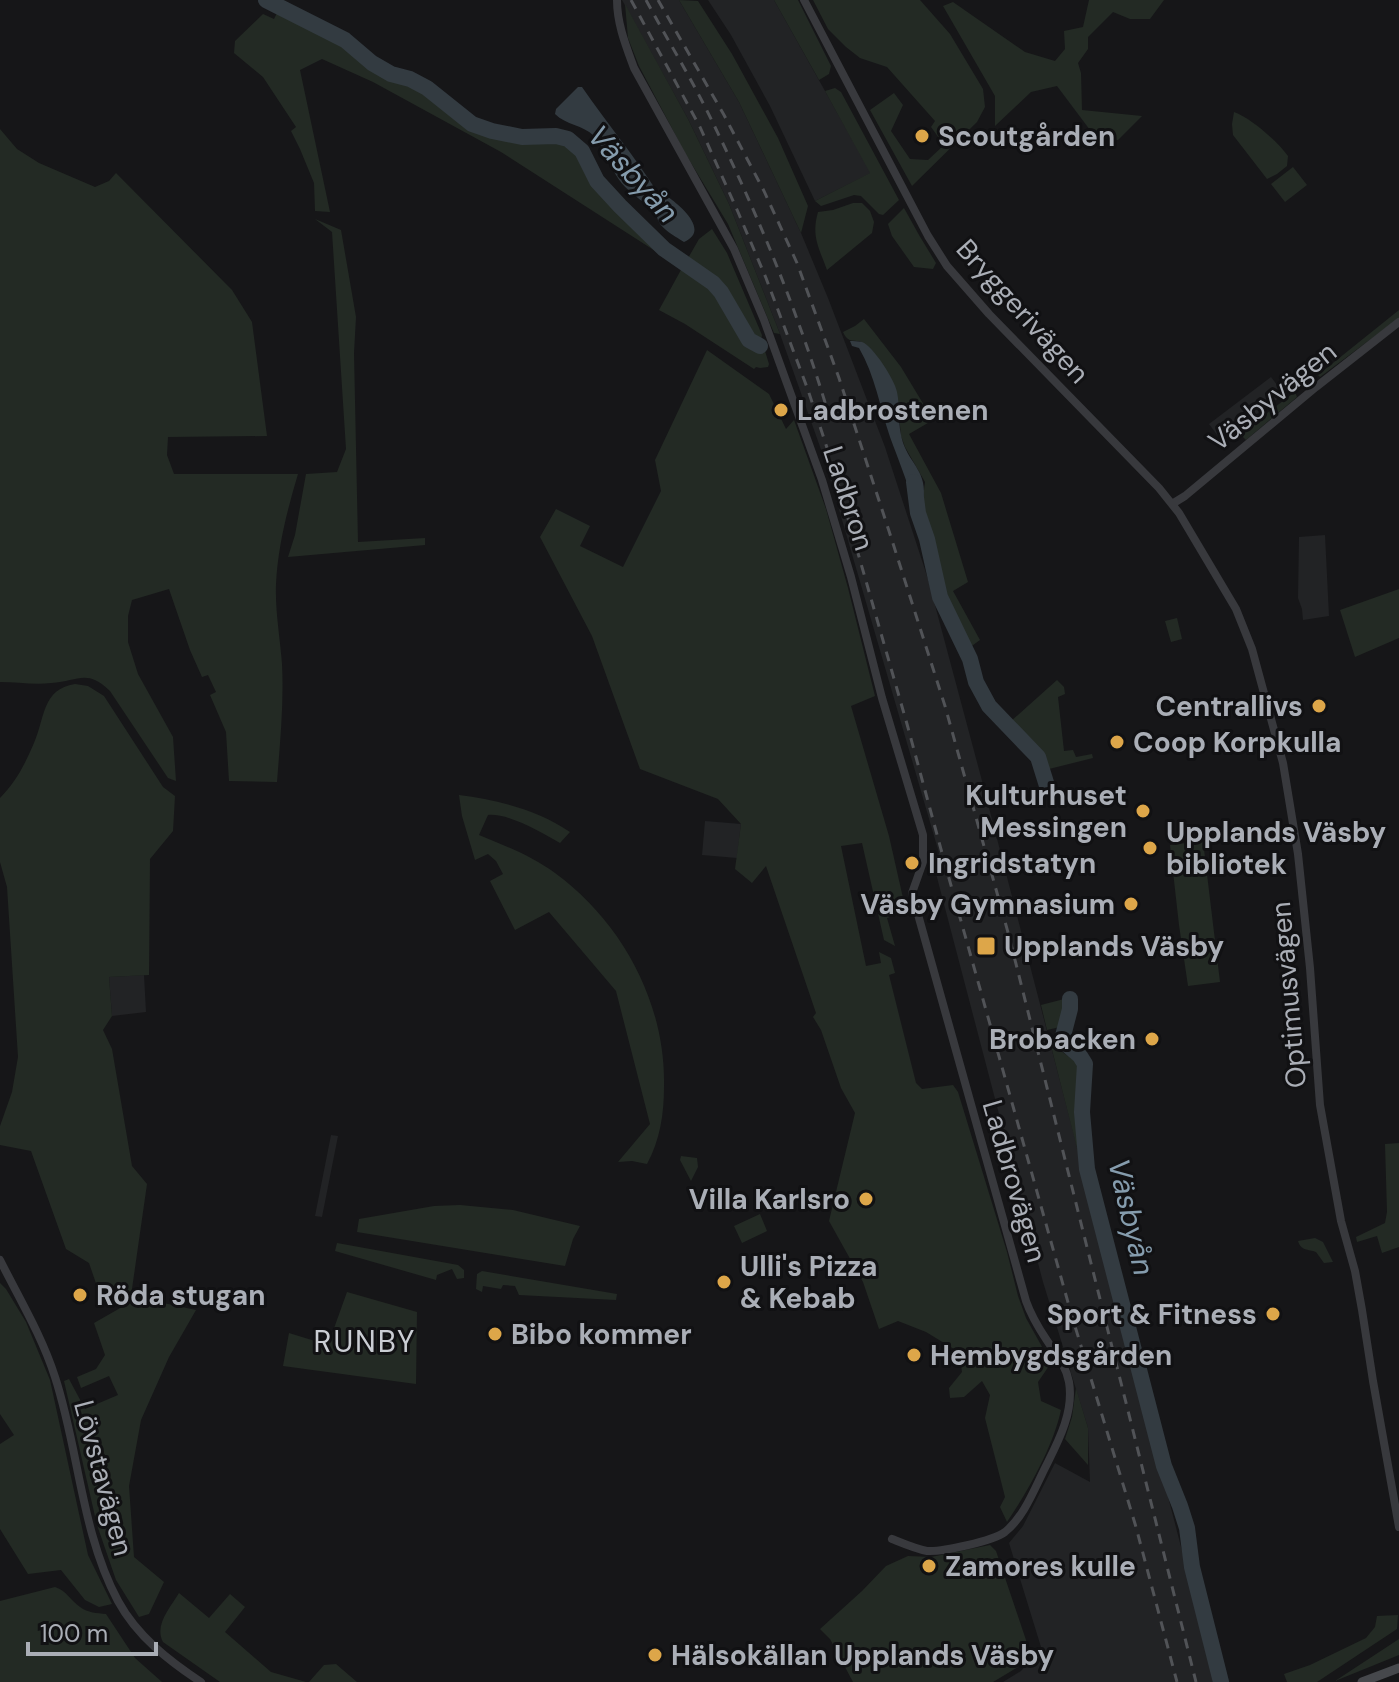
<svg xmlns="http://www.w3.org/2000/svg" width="1399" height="1682" font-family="'DM Sans',sans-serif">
<rect width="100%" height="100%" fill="#161618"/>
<path fill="#222325" d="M622,0h57l60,102 62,131 27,65 57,149 43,132 53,198 218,839 15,66h-211l18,-11 20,-24 -32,-104 14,-17 32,-63 35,19 -2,-54 -45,-146 -109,-416 5,-13 -115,-395 -44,-124 -51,-130 -41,-85z
M708,0h66l97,173 -56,28 -45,-95 -39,-71z
M1271,377l13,17 -63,46 -12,-16z
M1325,535l4,81 -26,4 -1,-11 -4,-11 1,-61z
M705,821l36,3 -4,34 -35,-3z
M144,975l2,37 -34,4 -3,-39z
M331,1135l7,1 -16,81 -7,-1z"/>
<path fill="#232a24" d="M679,0l19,1 34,53 46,84 30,68 -7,27 -62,-131z
M774,0h24l33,66 -2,8 -10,6z
M813,0h107l30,34 33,55 2,18 -8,15 -65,64 -42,-76 24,-17 9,12 -12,26 19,28 18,1 16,-15 -13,-18 4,-6 -48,-54 -27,-9 -14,-11 -18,-18z
M1089,0h75l-14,19h-20l-17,-7 -25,25v12l-10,14 3,10 1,37 60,6 -24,24 -22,-2 -39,-52 -26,6 -36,34v-30l-52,-90 10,-4 72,50 30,9 10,-12 -1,-18 19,-4z
M625,4l63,115 41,85 51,130 -6,-1 -46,-109 -43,-71 -46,-87 -11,-28z
M278,11l40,19 26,15 25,20 18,11 21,7 16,8 48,38 29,10 28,2 28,-2 12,5 11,12 14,28 58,59 26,20 -1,2 -176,-113 -128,-70 -51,-23 -22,11 30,142 -15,-1 -1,-28 -14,-34 -9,-18 5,-4 -33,-50 -29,-24 1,-12 28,-27 11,5z
M835,88l6,4 58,108 -16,15 -4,-1 -18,-18 -7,-1 -33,11 -6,-5 55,-28 -45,-82z
M1234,112c17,6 43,29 54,44l-1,10 -10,8 -10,5 -34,-44 -1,-11z
M0,129l17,20 22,14 56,24 14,-6 7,-8 116,117 20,32 15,114 -99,1 -1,18 7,19h124c-11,37 -20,72 -22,110 -1,27 4,53 6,80 2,40 -2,79 -5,118l-48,-1 -3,-49 -16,-37 6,-3 -8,-17 -6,2 -12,-27 -21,-61 -37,11 -4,16v26l10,32 35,63 3,44 -8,-3 -58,-87c-24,-23 -32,-9 -59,-8 -17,2 -34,-1 -51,-1z
M1293,167l14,18 -22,17 -14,-18z
M853,203h9l8,8 4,11 -2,11 -45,37c-8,-22 -16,-34 -9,-58l15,-2z
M904,208l15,27 17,28 -3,6 -19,-2 -22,-31 -4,-12z
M315,219l26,11 15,87 -2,36 4,189 67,-4v7l-137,12 7,-22 11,-61 31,-2 9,-23 -14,-217z
M712,229l15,24 35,82 -1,6h-5c-15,-21 -29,-52 -48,-67 -6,-5 -14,-9 -21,-14l12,-21z
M682,268c13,8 27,15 35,27 14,19 22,52 48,56l4,13 -1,3 -8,1 -4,-1 -2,2 -69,-45 -26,-14z
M1399,310v8l-79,59 -2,-2z
M864,319l37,48 32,53 -24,14 32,59 27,89 -15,9 27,49 -11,8 -9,-22 -17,-30 -12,-58 -10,-25 4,-31 -20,-35 -4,-11 -2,-22 -39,-73c-9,0 -13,0 -17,-9l12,-6z
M707,350l62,44 17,35 8,-9 32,89 22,79 27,108 -24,10 38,130 14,62v10l-4,6 -12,4 8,28 -11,-6 -22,-97 -21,3 25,120 15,-3 -2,-11 12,6 4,15 -6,2 27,108 6,6 31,-4 5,7 49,160 11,44 8,22 25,45 -13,19 3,19 20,9c-8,37 -33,81 -54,112l-7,-15 5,-10 -20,-79 5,-23 -8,-14 -18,16 -14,1 -1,-10 13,-16 -3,-20 -33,-20 -28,-11 -19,8 -16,-47 -34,-61 26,-108 -14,-25 -20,-58 -8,-13 3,-4 -50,-147 -14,17 -17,-14 6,-45 -23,-25 -78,-30 -48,-133 -52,-99 16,-28 34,17 -10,20 43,21 38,-76 -6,-31z
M1295,392l2,5 -51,43 -3,-3 4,-9z
M1399,589v49l-44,19 -15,-47z
M1177,618l5,21 -11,3 -6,-21z
M1057,680l7,7 1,7 -7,3 6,54 9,-1 3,7 16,-3 1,4 -44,11 -9,-20 -30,-27z
M75,684l13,2 16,10 59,91 12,9 -2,35 -23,28 -1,116 -40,2 3,39 -9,14 9,19 20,117 15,18 -16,112 65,14 -27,47 -28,63 -12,66 5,71 30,25 -15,32 -10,3 -23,-37 -19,-55 -33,-144 5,-2 16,30 33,-14 -9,-19 -28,12 -4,-11 19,-8 9,-14 -11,-32 28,-16 -22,-12 -11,-32 -23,-14 -35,-98 -31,-6v-19l12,-34 6,-35 -11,-170 -7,-25v-64c16,-16 25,-34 34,-55 11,-25 8,-54 41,-59z
M459,795c39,5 79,15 111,37l-10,11c-18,-10 -51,-30 -72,-28l-9,20c27,11 53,21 76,38 67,49 111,130 109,214 0,27 -4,53 -17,77l-15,-3 -14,1 32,-38 -34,-133 -67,-79 -34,18 -25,-49 13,-7 -7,-13 -8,-7 -13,6 -13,-44z
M1203,841l17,141 -32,4 -9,-61 -9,-80z
M1064,999l-4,28 -13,3 -6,-25z
M1058,1036l3,15 15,11 3,5 -4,44 6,53 -32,-126z
M1399,1143v104l-17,6 -5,-17 -20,6 -1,-5 29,-14 2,-11 -2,-68z
M681,1156l16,2 1,9 -7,14 -11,-21z
M460,1205l53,5 67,16 -7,13 -8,27 -208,-34 2,-13 75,-13z
M760,1214l7,17 -25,12 -8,-17z
M1315,1238l8,4 10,20 -9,1 -8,-11c-8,-3 -15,-1 -18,-11z
M337,1243l121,22 6,5v8l-7,1 -5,-10 -15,6 -1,5 -101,-29z
M482,1271l135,23 -1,6 -97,-5 -4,-9 -12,-1 -2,4 -18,-3 -1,6 -6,-3 1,-15z
M0,1283l6,6 20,33 24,58 38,175 24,49 -13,3 -14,-7 -24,-30 -33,4 -28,-45v-85l14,-9 -14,-21z
M347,1292l70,20 -1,72 -133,-18 6,-33 39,12z
M1076,1388l12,40v37l-23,-26 7,-22z
M990,1545l6,6 31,92 1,9 -10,15 -25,15h-140l-23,-43 -10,-10 42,-38 24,-25 22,-10 23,1z
M55,1587c12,4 15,13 25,20 8,6 17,6 26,7l29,44 27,24h-162v-81z
M179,1593l30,25 21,-24 15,13 -20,25 46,40 35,10h-86l-57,-40c-9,-17 7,-34 16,-49z
M1398,1615l-1,14 -80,53h-30l-3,-8 26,-9 56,-27 9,-11 2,-11z
M1399,1639v16l-64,26z
M336,1664l21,18h-48l15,-17z"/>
<path fill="#333b41" d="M578,87h4c24,35 51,67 74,103v4l-7,6 -6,2c-10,-8 -20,-15 -27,-27 -8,-13 -12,-27 -22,-39 -11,-11 -28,-11 -39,-22l1,-5z
M668,197c13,9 42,34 16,45 -12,-8 -34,-18 -25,-35 4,-9 1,-5 9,-10z
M850,341c3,0 9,0 12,1 11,4 33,38 35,50 3,14 1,29 4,43 5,28 30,36 21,69l-9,-1c-6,-23 -15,-44 -23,-66 -10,-29 -15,-62 -31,-89l-7,-2z"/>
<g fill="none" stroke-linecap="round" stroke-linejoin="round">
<path stroke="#333b41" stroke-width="16" d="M266,0l79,40 27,23 19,11 19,5 17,9 45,36 20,7 30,6 34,-1 12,3 14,12 15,30 23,25 44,43 49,34 8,9 28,48 11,6
M914,482l4,31 9,26 13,58 30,62 6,23 13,24 49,51 10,32
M1070,999v10l-7,27 3,8 14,12 5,8 -3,48 5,57 77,297 16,40 7,22 5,39 29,115"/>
<path stroke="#38393d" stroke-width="8" d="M617,0c0,24 9,46 17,68l100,181 30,71 58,160 29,97 31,121 41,137v27l-11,31 114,408c5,14 12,26 20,38 9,14 20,26 23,43 5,29 -10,58 -22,82 -12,23 -22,52 -42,68 -12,9 -63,20 -78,19 -11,-2 -25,-8 -35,-12
M804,0l124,236 19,30 42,48 170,174 20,25 57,96 16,40 31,114 15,91 12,114 10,137 21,116 14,50 7,39 11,71 26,146
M1172,504l13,-8 131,-109 83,-65
M0,1260c19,38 42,76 55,117 24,73 26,155 63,224 19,35 51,60 83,81"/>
<path stroke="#46484c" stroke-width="9" d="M1362,1682l37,-14"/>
<path stroke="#515357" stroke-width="3" stroke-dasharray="10 8" stroke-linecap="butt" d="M631,0l69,127 38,85 28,66 42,112 25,76 74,258 38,140 126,449 65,214 41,155
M646,0c22,41 47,81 67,123 47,96 87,194 117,296
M658,0l66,115 40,76 33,72 42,115 50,153 56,175 64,230 187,746"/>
</g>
<g fill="#dda649" stroke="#111113" stroke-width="3">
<circle cx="922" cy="136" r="8"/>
<circle cx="781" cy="410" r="8"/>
<circle cx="1319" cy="706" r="8"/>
<circle cx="1117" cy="742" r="8"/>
<circle cx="1143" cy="811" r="8"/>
<circle cx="1150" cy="848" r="8"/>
<circle cx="912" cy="863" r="8"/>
<circle cx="1131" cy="904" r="8"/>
<rect x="976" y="936" width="20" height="20" rx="4"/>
<circle cx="1152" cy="1039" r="8"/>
<circle cx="866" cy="1199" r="8"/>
<circle cx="724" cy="1282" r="8"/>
<circle cx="80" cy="1295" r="8"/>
<circle cx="1273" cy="1314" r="8"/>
<circle cx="495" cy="1334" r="8"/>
<circle cx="914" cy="1355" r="8"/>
<circle cx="929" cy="1566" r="8"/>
<circle cx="655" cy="1655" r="8"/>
</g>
<g text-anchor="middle" stroke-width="6" stroke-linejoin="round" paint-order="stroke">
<g font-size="28" font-weight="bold" fill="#aaaeb6" stroke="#111113" text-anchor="start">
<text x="938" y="146">Scoutgården</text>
<text x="797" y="420">Ladbrostenen</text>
<text x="1303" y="716" text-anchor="end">Centrallivs</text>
<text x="1133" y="752">Coop Korpkulla</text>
<text x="1127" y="805" text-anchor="end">Kulturhuset<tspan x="1127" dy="32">Messingen</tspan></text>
<text x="1166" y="842">Upplands Väsby<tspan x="1166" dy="32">bibliotek</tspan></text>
<text x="928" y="873">Ingridstatyn</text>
<text x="1115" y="914" text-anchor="end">Väsby Gymnasium</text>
<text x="1004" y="956">Upplands Väsby</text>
<text x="1136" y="1049" text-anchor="end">Brobacken</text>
<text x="850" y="1209" text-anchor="end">Villa Karlsro</text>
<text x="740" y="1276">Ulli's Pizza<tspan x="740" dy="32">&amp; Kebab</tspan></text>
<text x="96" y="1305">Röda stugan</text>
<text x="1257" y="1324" text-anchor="end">Sport &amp; Fitness</text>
<text x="511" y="1344">Bibo kommer</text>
<text x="930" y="1365">Hembygdsgården</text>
<text x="945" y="1576">Zamores kulle</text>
<text x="671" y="1665">Hälsokällan Upplands Väsby</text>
</g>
<g font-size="28" fill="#aaaeb6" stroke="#111113">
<text transform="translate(1023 311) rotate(48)" y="10">Bryggerivägen</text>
<text transform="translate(1272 396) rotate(-39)" y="10">Väsbyvägen</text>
<text transform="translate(849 498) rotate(72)" y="10">Ladbron</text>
<text transform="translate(1288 995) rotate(-95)" y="10">Optimusvägen</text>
<text transform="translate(1015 1181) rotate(74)" y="10">Ladbrovägen</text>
<text transform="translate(104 1478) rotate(75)" y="10">Lövstavägen</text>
</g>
<g font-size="30" font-style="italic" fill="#859cad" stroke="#111113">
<text transform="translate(633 174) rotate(48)" y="10">Väsbyån</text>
<text transform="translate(1131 1217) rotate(77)" y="10">Väsbyån</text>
</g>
<g font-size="30" letter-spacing="2" fill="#cacdd3" stroke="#111113">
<text x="365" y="1352">RUNBY</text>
</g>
</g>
<path d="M28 1642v12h128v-12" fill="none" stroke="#aaaeb6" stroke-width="4"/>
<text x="40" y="1642" font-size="24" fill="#aaaeb6" stroke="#111113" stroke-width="6" paint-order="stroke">100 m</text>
</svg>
